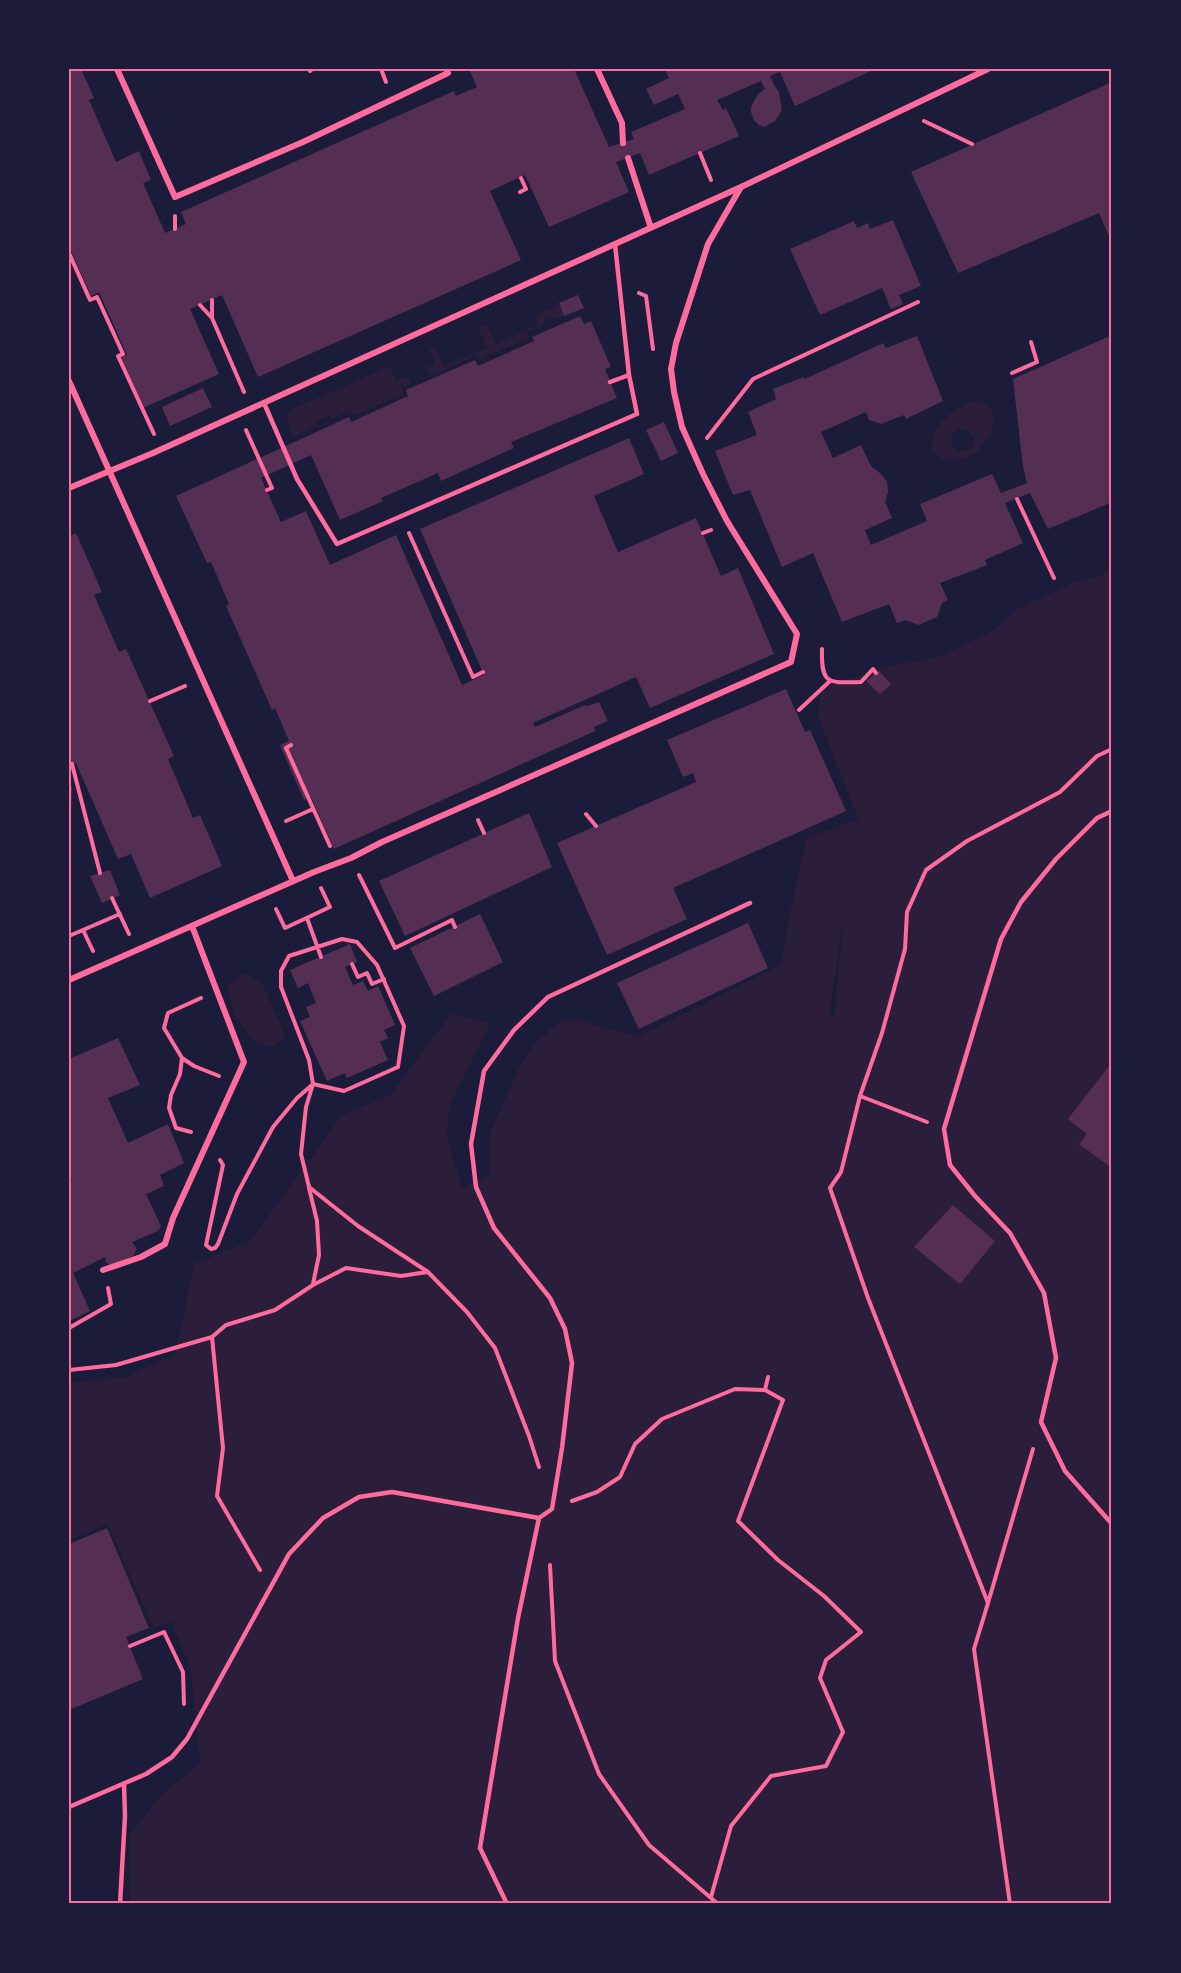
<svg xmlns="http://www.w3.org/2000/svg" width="1181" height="1973" font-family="Ubuntu,sans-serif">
<rect width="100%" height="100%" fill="#1b1b3a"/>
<path fill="#2a1e3b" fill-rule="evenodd" d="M559,305l5,11 -10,4 -3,-4 -7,3 2,5 -19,8 2,6 -50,22 -3,-5 -46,22 -4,-9 9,-4 -6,-16 7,1 8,17 42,-18 -8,-21 7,-3 2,1 9,19 42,-19 -3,-10z
M390,366l6,15 12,-5 3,8 -10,4 3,6 -51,22 -3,-5 -17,7 -2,-3 -14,6 1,4 -25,12 -6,-20 5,-8z
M978,400c43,16 -11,83 -45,53 -6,-29 22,-45 45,-53zM958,429h8l8,8v8l-6,6h-12l-5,-6 1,-11z
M1112,569v1335h-982v-69l31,-40 39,-32 -10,-98 -19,-43 -17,6 -47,-104 -38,16v-157l57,-6 49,-22 19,-91 57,-24 91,-125 48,-20 61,-81 40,9 -40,80 -5,31 16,54 27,-12 1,-43 28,-63 15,-25 27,-24 15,-2 63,18 143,-72 7,-43 18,-84 52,-19 -40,-103 3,-28 68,-22 47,-8 58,-28 21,-20 60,-28 24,-6zM844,914l-10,102 -5,2z
M245,973l18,12 23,52 -13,10 -17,-3 -22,-29 -7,-30z"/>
<path fill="#542f53" d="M69,69h12l13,29 -5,2 27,62 23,-11 12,29 -8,3 22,50 21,-9 -5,-12 273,-121 2,5 21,-9 -8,-18h105l35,78 25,-8 -3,-7 54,-23 -7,-15 -24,11 -8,-16 23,-11 -4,-9h210l-80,37 -15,-34 -10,4 4,9 5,7 3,18 -7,11 -11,6 -5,-2 -5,-5 -3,-8v-5l7,-13 7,-5 -4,-8 -44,19 6,10 3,-2 13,28 -90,39 -9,-22 -24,9 13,30 -80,35 -24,-52 -35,16 31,69 -263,117 -36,-82 -32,14 29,65 -76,34 -22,-51 6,-2 -28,-63 -8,4 -22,-50z
M1112,82v161l-13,-30 -141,60 -47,-101z
M893,220l28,66 -22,9 4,9 -12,5 -9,-21 -62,27 -30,-66 64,-28 3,7 11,-5 2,6z
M578,295l6,13 -20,8 -5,-13z
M580,316l4,8 7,-3 20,46 -6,2 12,29 -106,44 3,6 -73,33 -3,-8 -57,25 2,3 -43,19 -29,-65 -50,23 20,44 25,-11 24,54 66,-30 66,150 22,-10 -64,-146 209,-91 15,36 -50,22 24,56 78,-34 25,58 17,-8 36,86 -124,54 -14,-31 -103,46 2,4 50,-22 2,1 12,-4 9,19 -14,6 1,4 -261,118 -23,-52 -7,3 -24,-55 9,-4 -14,-33 -3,2 -46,-104 3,-2 -18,-42 -4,1 -31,-67 173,-79 2,5 57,-26 -2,-6 69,-30 3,6 56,-25 -2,-4z
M1112,335v167l-64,27 -18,-36 -25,10 18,40 -38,17 2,5 -47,18 8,17 -6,3 -5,14 -18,8 -14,-5 -8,3 -8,-19 -47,18 -29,-69 -31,14 -32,-77 -17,5 -18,-44 42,-16 -9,-23 28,-13 -3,-10 31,-12 1,2 78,-36 3,5 31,-12 26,65 -37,18 -2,-4 -23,9 -12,-4 -3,-8 -45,20 12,26 28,-13 10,21 10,8 6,8 1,10 -3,10 7,16 -27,12 6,15 56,-24 -7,-17 72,-30 9,19 26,-10 -4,-16 -10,-88z
M203,388l9,19 -42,19 -8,-19z
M664,422l14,31 -17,8 -15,-31z
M76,533l26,59 -8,3 25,57 7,-3 48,107 -6,3 25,59 7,-3 22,51 -72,32 -19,-44 -13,5 -42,-96 -7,3v-230z
M879,671l12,13 -11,10 -14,-13z
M786,689l19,43 5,-2 36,81 -173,77 14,31 -80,36 -50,-112 139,-61 -3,-9 -10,4 -16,-37z
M69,780l3,7 -1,25 -2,-1z
M529,813l23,54 -147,69 -26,-55z
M110,870l10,25 -18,8 -12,-27z
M480,914l23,48 -69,34 -24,-48z
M748,923l20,45 -129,61 -22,-46z
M350,944l7,18 -12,5 8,18 10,-4 5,10 10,-5 17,39 -11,5 4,8 -8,4 8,18 -41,18 -2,-5 -18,8 -27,-60 10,-4 -4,-10 10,-4 -8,-20 -10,5 -8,-18z
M118,1038l22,47 -32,13 20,45 40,-19 16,39 -24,12 4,11 -18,8 15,32 -3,5 -26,11 5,7 -4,7 -22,10 -5,-4 -1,-5 -32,16 17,38 -21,10v-140l3,-1 -3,-8v-113z
M1112,1062v106l-33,-24 8,-10 -19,-15z
M953,1205l42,36 -35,43 -46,-37z
M107,1528l42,100 -23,9 17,42 -74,31v-166z"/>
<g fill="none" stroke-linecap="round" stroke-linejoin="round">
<path stroke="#ff6b9d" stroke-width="4" d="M381,69l5,13
M310,71l2,-2
M924,121l48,23
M700,153l11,27
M520,192l6,-3 -5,-11
M175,229v-13
M69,253l21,47 7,-3 26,57 -5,2 36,78
M639,293l7,3 7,53
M212,300v17
M200,305l12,13 32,74
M1012,373l25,-11 -6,-20
M246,430l26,58 -5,2
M707,438l46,-59 165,-77
M1017,499l37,79
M409,533l64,144 10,-5
M703,533l8,-3
M822,649c-1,36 6,34 39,33l12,-13 3,4
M150,701l35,-15
M799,710l31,-29
M291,745l-5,3 44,98
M72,764l28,109
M586,814l10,12
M478,820l6,13
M286,821l27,-12
M359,875l36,73 57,-28 3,7
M112,898l17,36
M276,909l9,19 45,-21 -9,-19
M307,918l14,39
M83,930l10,21
M69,936l51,-22
M352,964l6,13 9,-4 5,11 12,-5
M182,1058l12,8 25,10
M860,1096l67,26
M191,1132l-15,-4 -7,-20 2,-13 9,-21 2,-16 -18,-30 4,-15 33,-15
M220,1160l3,5 -17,80 5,4 4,-1 3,-4 19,-50 36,-67 24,-29 16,-14 -4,-24 -28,-73v-16l8,-15 53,-17 15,3 20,23 27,61 -6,41 -54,24 -31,-7 -7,23 -5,47 8,33 49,39 70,46 39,40 28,36 34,88 10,31
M309,1188l8,33 2,34 -6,29
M69,1328l42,-24 -3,-16
M212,1337l11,111 -6,48 43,74
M69,1370l47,-5 96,-28 14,-12 49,-15 38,-25 33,-17 55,8 26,-4
M572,1501l25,-9 23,-15 15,-33 27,-25 73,-30 30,1
M550,1565l5,96 44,113 50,71 69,59
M988,1603l45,-154
M130,1646l34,-14 19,40 1,32
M711,1897l20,-71 40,-50 55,-10 17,-34 -23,-54 6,-18 35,-28 -37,-36 -46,-36 -40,-39 45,-121 -18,-10 3,-13
M1010,1904l-36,-255 14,-46 -120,-305 -38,-110 11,-16 19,-76 22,-63 23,-84 2,-37 19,-42 41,-29 93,-49 37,-36 15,-7"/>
<path stroke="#ff6b9d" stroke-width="4.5" d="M610,382l19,-7
M264,403l33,76 40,65 300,-130 -8,-39 -14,-131
M1112,811l-15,7 -41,41 -35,43 -20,37 -57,190 6,36 25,31 35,37 34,60 12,65 -15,64 24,49 47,53
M69,1807l77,-33 26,-17 15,-18 102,-185 34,-36 36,-21 33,-5 147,26
M120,1904l5,-88 -1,-32
M507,1904l-27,-56 38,-230 21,-100 13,-9 10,-61 10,-85 -7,-34 -15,-31 -56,-70 -18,-41 -5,-43 13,-73 30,-41 34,-33 202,-94"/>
<path stroke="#ff6b9d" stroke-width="6" d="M117,69l58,128 128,-55 145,-69 -2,-4
M597,69l25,54 1,20
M628,158l23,70
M69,381l224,500
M69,488l84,-35 588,-266 247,-118
M69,980l245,-108 37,-14 31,-16 409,-180 6,-28 -70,-113 -24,-47 -21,-47 -8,-35 -3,-23 5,-26 32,-99 33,-57
M103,1270l38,-13 24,-13 8,-26 71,-156 -52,-136"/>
</g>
<rect width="1181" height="1973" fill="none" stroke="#1b1b3a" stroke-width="141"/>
<rect x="70" y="70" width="1040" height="1832" fill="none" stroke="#ff6b9d" stroke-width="2"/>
</svg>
